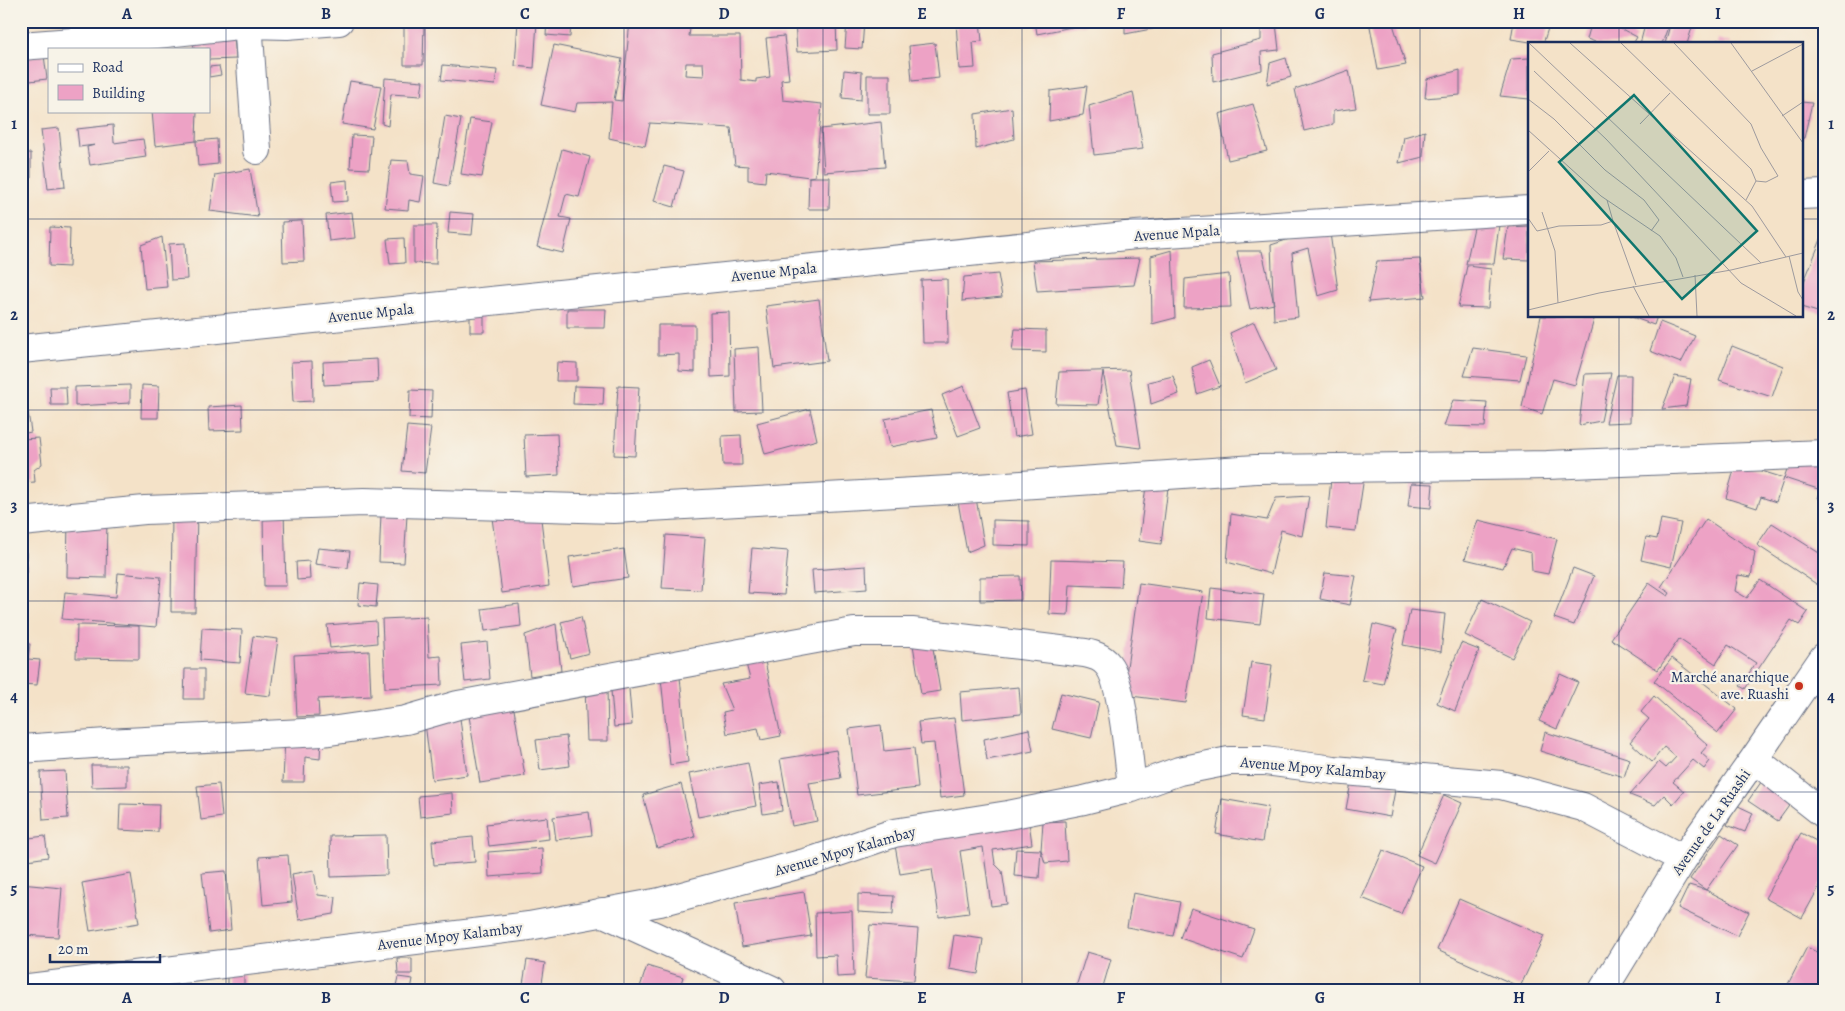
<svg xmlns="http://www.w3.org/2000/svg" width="1845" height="1011" font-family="Alegreya,serif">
<rect width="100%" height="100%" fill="#f7f3e8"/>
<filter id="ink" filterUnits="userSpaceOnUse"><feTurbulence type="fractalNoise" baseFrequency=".02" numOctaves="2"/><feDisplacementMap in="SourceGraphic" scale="10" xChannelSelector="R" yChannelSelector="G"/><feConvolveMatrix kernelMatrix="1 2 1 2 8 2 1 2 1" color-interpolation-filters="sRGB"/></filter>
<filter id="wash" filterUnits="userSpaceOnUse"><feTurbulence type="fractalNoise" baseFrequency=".0096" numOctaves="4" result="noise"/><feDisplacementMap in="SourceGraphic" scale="20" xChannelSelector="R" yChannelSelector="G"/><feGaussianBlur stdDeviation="1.12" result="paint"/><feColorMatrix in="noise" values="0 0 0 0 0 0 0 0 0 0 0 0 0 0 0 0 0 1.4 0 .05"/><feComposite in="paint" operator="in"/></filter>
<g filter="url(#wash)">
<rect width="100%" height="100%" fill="#f4e2c8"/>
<g id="blocks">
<path fill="#eda2c5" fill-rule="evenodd" d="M404,21l20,1 -1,43h-19z
M518,21h19l-3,47 -19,-2z
M547,21h24l-1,16 -24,-2z
M630,21h61l-2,15h51l1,44 15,2v-3l14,-2 -4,-39 18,-2 5,43 -8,1 2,20 39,4 -7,72 -6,1h21l-1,32h-21l1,-32 -43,-6 -1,11 -17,-2v-14l-13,-1 -4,-37 -81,-5 -5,23 -36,-8 3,-36 -35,1 -2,9 -34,-7 13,-60 68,14 -8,41 8,1zM686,63h17l1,13 -19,-1z
M754,21h24v6h-24z
M795,21h41l1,29 -40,2z
M847,21h17l-2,28 -17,-1z
M956,21h24l2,20 -9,1 2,26 -16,1z
M1035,21h61v1l-59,12z
M1125,21h37v6l-37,7z
M1369,21h23l14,44 -28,5z
M1514,21l36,1 -7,22 -32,-5z
M1592,21h14l31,16 -4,7h-32l-14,-5z
M1646,21h24l-8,23h-22z
M1671,21h23l-7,23h-22z
M1276,23l3,27 -18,2 1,18 -49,12 -1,-29 49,-13v-15z
M234,37l2,22 -27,1v-11h-15l-1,-10z
M1718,39l12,4v1h-13z
M935,43l4,35 -27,3 -3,-35z
M44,55l3,24 -26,3v-24z
M1286,58l5,19 -24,7 3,-21z
M1529,58v41l-29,-3 11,-37z
M443,65l54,5 -2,15 -54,-5z
M219,66l2,9 -12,2v-10z
M844,70l18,2 -1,28 -19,-2z
M1349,70l7,38 -23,3v13l-29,7 -9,-42z
M1460,70v25l-35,3 2,-19z
M867,75h23v39h-23z
M385,78l38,3 -2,15 -30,-2 -3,32 -6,-2z
M350,81l31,5 -8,43 -31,-5z
M1087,86l-4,29 -34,6 1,-30z
M1133,92l10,57 -49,6 -5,-49z
M1801,102l11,1 -8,35h-3z
M1253,104l14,47 -39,9 -9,-46z
M1012,108l2,31 -38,10 -1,-35z
M152,111h45l-1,30 -41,5z
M445,116l16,3 -12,67 -15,-3z
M470,119l22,3 -10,55 -21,-3z
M881,122l4,45 -61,5 -3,-43z
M113,125l1,18 29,-4 3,18 -56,8 -3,-18 8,-2 -16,2 -2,-18z
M59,128l6,59 -17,2 -7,-59z
M1425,131l-2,26 -24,6 5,-26z
M352,135l20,1 -3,33 -19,-1z
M217,139l1,25 -20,2 -2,-25z
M562,149l28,8 -11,40 -13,-3 -6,23 11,2 -8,34 -26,-6z
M21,153h10v26l-10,1z
M391,160l17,1 2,13 14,2 -4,26 -11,-2 -1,10 -23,-2z
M664,166l20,5 -10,36 -20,-6z
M250,169l8,48 -48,-6 5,-36z
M347,180l1,21 -15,1 -2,-20z
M352,212l3,26 -26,3 -3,-26z
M450,212l24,2 -2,21 -24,-2z
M302,221l2,40 -21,1 -1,-40z
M1475,223l24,2 -5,39h-28z
M414,225h23l-1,39 -22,-1z
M1329,226l9,64 -20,6 -10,-48 -16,5 6,64 -24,3 -3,-75z
M1529,226v34l-26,-1 5,-32z
M50,227l20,1 -1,39 -20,-1z
M1824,232v82l-23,-7v-18z
M162,237l5,50 -22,2 -4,-44z
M404,238l1,25 -15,1 -3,-25z
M185,243l2,36 -16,1 -2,-36z
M1172,250l3,68 -23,6 -1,-68z
M1237,251h25l12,53 -24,5z
M1140,258l-6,27 -97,6 -4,-30z
M1420,259l5,38 -57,5 9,-41z
M1467,266l24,3 -3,39 -30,-1z
M998,274l4,23 -40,4 2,-24z
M1229,274l2,33 -47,1 1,-29z
M947,279l1,64h-25l-2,-63z
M819,299l8,62 -53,7 -8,-62z
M567,309h39l-1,19h-38z
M729,312l1,64 -19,1 -1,-64z
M470,315h14v17h-14z
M1541,316h54l-20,69 -22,-6 -11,35 -20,-7z
M1629,316h28l-3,9z
M1254,322l22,48 -31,13 -15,-50z
M1660,322l35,14 -14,27 -31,-12z
M658,325h37v47l-16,-1v-17l-21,1z
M1015,329l31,1v22l-34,-1z
M1732,346l51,20 -11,31 -53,-17z
M759,347l3,64 -26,1 -2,-63z
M1473,348l53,7 -6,25 -56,-4z
M377,359l1,23 -54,3 -1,-23z
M1209,360l11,26 -23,8 -5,-27z
M312,361l1,40 -20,1 -2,-40z
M557,362l20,1v18h-21z
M1129,370l12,78 -24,-3 -14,-73 -5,33 -42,-1 3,-32z
M1611,373l-10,48 -22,4 6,-51z
M1617,375h14l-1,47 -24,1z
M1173,376l6,18 -28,10 -3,-22z
M1675,376l16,3 -5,27 -24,3z
M130,385v18l-55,3v-19z
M142,385l17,1 -1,32h-17z
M574,386l30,1 -1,18 -30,-1z
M618,386l21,1 -4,69 -21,-1z
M964,386l16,42 -22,8 -16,-41z
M50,387h16l1,18h-16z
M410,390l22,1 -1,28 -22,-1z
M1025,390l7,44 -18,3 -7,-44z
M1453,400l34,2 -2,25 -41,-1z
M242,405l1,25 -34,1 -1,-24z
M810,409l7,31 -52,14 -8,-31z
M931,410l6,28 -47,9 -5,-28z
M28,412l3,20 -10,2v-21z
M407,426l24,2 -6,45 -23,-2z
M557,434l2,41 -33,2 -2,-42z
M741,435l1,30h-19l-1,-29z
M39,438l3,26 -8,6 1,12 -14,1v-44z
M1792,455l32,10v35l-6,-2 3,-8 -37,-12z
M1736,463l48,15 -8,24 -15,-5 -4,11 -31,-10z
M1332,469l33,1 -9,61 -30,-3z
M1411,483l22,1 -2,24 -23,-2z
M1146,486l22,2 -7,56 -22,-3z
M975,492l9,53 -17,7 -10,-56z
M1309,496l-7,40 -21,-6 -10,44 -44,-12 4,-48 36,6 9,-22z
M172,511h25l-2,101h-24z
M284,511l2,75h-22l-1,-74z
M540,511l9,75 -47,7 -10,-75z
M381,514l26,1 -3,48 -25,-1z
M68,518h39l-1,60 -39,-1z
M1661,519l20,4 -10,44 -30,-7 5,-23 11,2z
M1706,519l49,33 -4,25 -13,-2 -3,16 12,7 13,-18 48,32 -9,13 -8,-5 -46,69 -5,-3 16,-23 -28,-18 -12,19 -37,-25 -21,31 -47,-31 38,-56 19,13 2,-3 -9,-6z
M993,520l36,1v25l-36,-1z
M1478,520l79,19 -9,35 -16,-3 -1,-18 -19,-5 -9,20 -38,-9z
M1772,523l52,33v33l-67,-44z
M666,535l39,3 -4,52 -39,-2z
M318,548l32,3 -2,17 -33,-4z
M752,548l36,3 -4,44 -36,-2z
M624,549l4,29 -55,8 -4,-29z
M26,552l1,20 -6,1v-20z
M1051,560l72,2 -2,25 -51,-2 -2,30 -19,-1z
M309,561l1,18 -13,1 -1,-18z
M866,566l1,23 -53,4 -2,-23z
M1573,568l21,8 -20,49 -20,-7z
M118,573l43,4 -5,50 -94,-8 3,-27 51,5z
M1325,573l31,3 -6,29 -30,-6z
M1020,576l1,24 -41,1v-24z
M360,583l18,2 -2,22 -18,-2z
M1139,583l64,9 -17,111 -63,-8z
M1211,588l53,6 -4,30 -52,-6z
M1482,599l48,23 -18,36 -47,-23z
M519,604l2,22 -36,5 -3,-22z
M1410,610l35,4 -4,38 -38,-7z
M427,617l2,40 12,-1 1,29 -57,3 -3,-69z
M581,617l8,36 -19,5 -9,-36z
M376,621l1,22 -47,5 -3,-23z
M556,624l5,47 -31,5 -5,-41z
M1373,624l24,6 -14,54 -21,-4z
M77,625l62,1v33l-63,-1z
M202,628l40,2 -2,33 -40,-3z
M253,636l25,3 -8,57 -25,-3z
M487,642l3,37 -25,3 -4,-37z
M932,642l8,49 -19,3 -8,-49z
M21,643l9,1 -2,15 12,1 -3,25 -16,-1z
M1461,643l18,7 -24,61 -18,-8z
M369,651l2,45 -53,3 1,17 -22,1 -3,-62z
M763,652l18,84 -20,4 -3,-12 -31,6 -4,-22 9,-2 -11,-26 29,-5 -6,-23z
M1672,658l65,51 -19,24 -64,-52z
M1251,662l21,3 -7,53 -22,-3z
M185,669h19v30h-20z
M1560,674l18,8 -21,47 -18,-8z
M628,677l4,48 -18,2 -4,-49z
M680,677l8,85 -18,3 -9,-87z
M607,686l1,55h-21l-2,-54z
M1019,687l2,27 -59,6 -2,-28z
M1061,693l38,9 -8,36 -39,-9z
M1654,696l54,49 -7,8 9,8 -6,8 -11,-9 -20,22 11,9 -11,13 -9,-9 -9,10 -25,-10 29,-33 7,6 10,-11 -12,-10 -12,15 -22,-20 19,-23 -8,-7z
M512,697l13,79 -45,7 -13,-79z
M459,710l8,65 -35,5 -8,-65z
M954,718l10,77 -24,3 -6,-55 -13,1 -3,-22z
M881,725l3,26 30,-3 4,40 -61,7 -8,-66z
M1029,729l4,22 -46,9 -3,-21z
M1545,732l85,27 -6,18 -84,-26z
M566,736l4,30 -30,4 -4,-30z
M285,737l36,1 -1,21 -15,-2 -1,25h-21z
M836,750l5,28 -32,5 8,38 -25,5 -12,-67z
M748,763l8,43 -58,11 -9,-43z
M91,765h36v21l-35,1z
M65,771l3,47 -25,2 -3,-48z
M1766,775l30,21 -18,25 -30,-20z
M1352,777l44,8 -6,32 -44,-8z
M779,782l3,29 -19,3 -4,-29z
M219,784l3,33 -21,3 -4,-34z
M681,784l14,53 -38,11 -14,-53z
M452,793l1,20 -33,4 -2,-21z
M1444,795l18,8 -27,60 -18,-8z
M1222,799l46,8 -6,35 -46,-8z
M120,804l39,1 -1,27 -39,-2z
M1736,805l17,8 -8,19 -18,-7z
M589,812l3,23 -36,5 -3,-23z
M1028,814l4,30 -39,6 2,14 7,7 5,33 -16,2 -8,-59 -23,4 9,62 -30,4 -7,-48 -32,5 -7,-40z
M547,817l2,22 -60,7 -3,-22z
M1065,821l2,40 -22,2 -4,-13 2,-28z
M1801,833l23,12v33l-22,40 -37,-20z
M1721,834l17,11 -32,45 -16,-11z
M386,835l1,40 -56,2 -1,-41z
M45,836l3,21 -27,4v-22z
M473,837l2,25 -41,3 -2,-24z
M542,848l1,25 -54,4 -1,-25z
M1016,849l25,1 -2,28 -25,-2z
M1383,850l39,16 -21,48 -39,-16z
M288,855l4,47 -29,3 -4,-48z
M314,870l4,25 18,2 -2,17 -35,6 -7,-46z
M226,871l5,59 -22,3 -7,-60z
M131,874l8,49 -49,8 -8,-48z
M21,884l41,4 -4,49 -37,-2z
M1689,885l17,5 43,22 -12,24 -59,-28z
M804,892l7,44 -69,11 -7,-44z
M1133,893l47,9 -7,34 -46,-9z
M858,894l36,2 -1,18 -35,-2z
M1459,899l85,37 -24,51 -83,-37z
M1191,908l63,21 -11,30 -63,-21z
M852,911l2,65 -17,1 -1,-22 -20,1 -1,-43z
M870,925l48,4 -4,52 -49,-3z
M954,935l29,4 -5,35 -29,-5z
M1807,947l17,9v34h-39z
M1087,952l24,7 -9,31h-27z
M397,958h15v16h-14z
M527,960l18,3 -4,27h-19z
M647,966l36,11 -4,13h-40z
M227,974h17v16h-17z
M398,977l15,2 -2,11h-16z
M724,982l24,8h-26z"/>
</g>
</g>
<g filter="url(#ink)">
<use href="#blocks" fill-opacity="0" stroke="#676e83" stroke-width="1"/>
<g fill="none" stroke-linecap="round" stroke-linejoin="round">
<g stroke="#676e83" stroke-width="30">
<path id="minor" d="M248,21l9,129
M21,46l90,-7 137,-15 39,1 52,-4
M1801,195l23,-1
M21,349l1115,-114 393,-25
M21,522l124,-12 219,-8 250,7 335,-19 307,-21 291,-4 277,-11
M21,749l86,-6 216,-11 83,-12 52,-15 396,-73h58l173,21c9,2 17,4 23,12 15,18 21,97 24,123
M1754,759l70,55
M602,912l170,78
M21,989l508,-63 131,-24 152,-41 82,-28 114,-18 76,-15 48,-12 47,-17 50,-10h36l69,9 167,15 82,22 100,52
M1603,990l80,-131 71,-100 70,-102"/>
</g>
<use href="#minor" stroke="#fff" stroke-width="28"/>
</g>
</g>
<path fill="none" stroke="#1b2f5e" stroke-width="1" stroke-opacity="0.55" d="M226,21v969M425,21v969M624,21v969M823,21v969M1022,21v969M1221,21v969M1420,21v969M1619,21v23M21,219h1508M1801,219h23M1619,316v674M21,410h1803M21,601h1803M21,792h1803"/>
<circle fill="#c8321e" stroke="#f7f3e8" stroke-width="2" cx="1799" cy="686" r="5"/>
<g text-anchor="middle" stroke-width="4.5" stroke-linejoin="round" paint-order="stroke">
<g font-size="15" fill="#1b2f5e" stroke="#f7f3e8">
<text transform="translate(1177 233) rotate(-4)" y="5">Avenue Mpala</text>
<text transform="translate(774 272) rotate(-6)" y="5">Avenue Mpala</text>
<text transform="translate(371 313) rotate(-6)" y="5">Avenue Mpala</text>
<text transform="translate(1313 768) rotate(5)" y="5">Avenue Mpoy Kalambay</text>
<text transform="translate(1711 822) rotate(-55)" y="5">Avenue de La Ruashi</text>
<text transform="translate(845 851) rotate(-16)" y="5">Avenue Mpoy Kalambay</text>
<text transform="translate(450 936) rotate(-7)" y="5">Avenue Mpoy Kalambay</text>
</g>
<g font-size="15" fill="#1b2f5e" stroke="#f7f3e8" text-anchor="end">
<text x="1789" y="682">Marché anarchique<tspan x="1789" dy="17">ave. Ruashi</tspan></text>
</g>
</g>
<g transform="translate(1528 42)">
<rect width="275" height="275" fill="#f4e2c8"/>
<path fill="none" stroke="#9d9a9e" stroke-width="1" d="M1,1l232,220M42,1l182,163 34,51M93,1l130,126 5,12 -10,19M146,1l77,81 10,24 17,28 -12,6 -10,-1M203,1l72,100M6,29l72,68 135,144 55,33M224,29l51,-27M0,57l26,20 51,51 39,30 15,20 -8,11M254,74l21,-14M112,82l30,-31M0,88l73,66 59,40 16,22 7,19M0,130l21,-21M14,170l13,39 3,52M0,176l9,13 22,-5 42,-1 12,-4 -6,-21M85,179l23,64M261,214l9,36 5,8M167,233l2,41M105,244l16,30M0,268l71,-17 132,-23 72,-17"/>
<path fill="#0f766e" fill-opacity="0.15" stroke="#0f766e" stroke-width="2.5" d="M106,53l123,136 -75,68 -123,-137z"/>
<rect width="275" height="275" fill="none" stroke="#1b2f5e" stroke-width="2.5"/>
</g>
<rect width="1845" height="1011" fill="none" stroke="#f7f3e8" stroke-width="55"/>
<rect x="48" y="48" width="162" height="65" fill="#f7f3e8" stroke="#9fa5b1"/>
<rect x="58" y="64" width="25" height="8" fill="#ffffff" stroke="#9fa5b1"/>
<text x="92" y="72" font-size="15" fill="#1b2f5e">Road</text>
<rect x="58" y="85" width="25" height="15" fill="#eda2c5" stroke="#9fa5b1"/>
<text x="92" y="98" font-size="15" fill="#1b2f5e">Building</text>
<path d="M50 954v8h110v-8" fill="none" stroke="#1b2f5e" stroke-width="2.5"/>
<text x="58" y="954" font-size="15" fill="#1b2f5e" stroke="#f7f3e8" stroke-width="4" paint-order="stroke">20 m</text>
<rect x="28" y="28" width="1790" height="956" fill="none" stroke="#1b2f5e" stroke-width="2"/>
<g font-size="16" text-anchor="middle" font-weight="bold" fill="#1b2f5e">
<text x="127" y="19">A</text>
<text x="326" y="19">B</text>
<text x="525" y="19">C</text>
<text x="724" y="19">D</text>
<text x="922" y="19">E</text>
<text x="1121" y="19">F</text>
<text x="1320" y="19">G</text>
<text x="1519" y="19">H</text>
<text x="1718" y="19">I</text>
<text x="14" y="129">1</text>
<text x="1831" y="129">1</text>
<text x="14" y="320">2</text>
<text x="1831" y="320">2</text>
<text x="14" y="511">3</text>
<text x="1831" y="511">3</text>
<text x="14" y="702">4</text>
<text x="1831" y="702">4</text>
<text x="14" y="894">5</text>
<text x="1831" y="894">5</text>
<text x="127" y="1003">A</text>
<text x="326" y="1003">B</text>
<text x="525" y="1003">C</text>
<text x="724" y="1003">D</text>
<text x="922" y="1003">E</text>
<text x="1121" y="1003">F</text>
<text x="1320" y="1003">G</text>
<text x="1519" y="1003">H</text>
<text x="1718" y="1003">I</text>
</g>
</svg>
